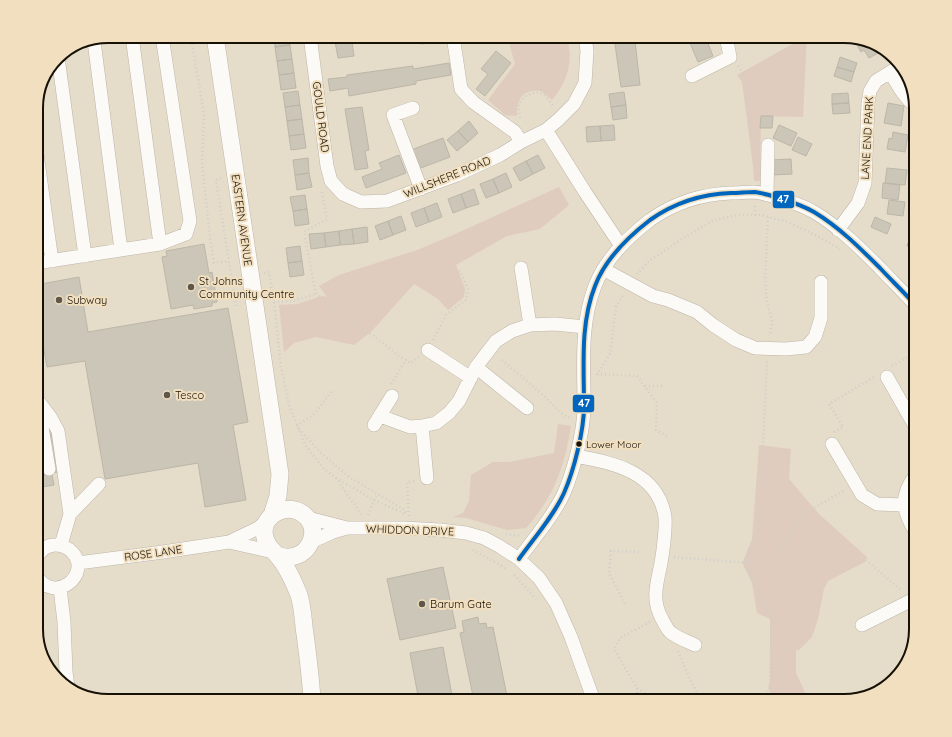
<svg xmlns="http://www.w3.org/2000/svg" width="952" height="737" font-family="Quicksand,sans-serif">
<rect width="100%" height="100%" fill="#e6dcca"/>
<path fill="#dfccbe" d="M807,36l-4,81 -42,-1 -1,65h-6l-1,-15 -11,-84 -5,-7z
M566,37c9,21 1,47 -14,63l-11,-9c-19,-2 -24,7 -24,25l-12,-1 -17,-15 27,-36 -6,-21z
M559,187l10,18 -29,24 -33,7 -51,29 9,24 -1,8 -16,13 -10,-11 -24,-15 -43,48 -17,13 -38,-8 -22,6 -10,9 -5,-47 18,-1 25,-8 5,1 -8,-11 20,-11 78,-25 36,-15z
M558,424l13,2c-6,40 -17,71 -45,102l-19,2 -41,-12 -13,-1 10,-4 6,-12 2,-26 22,-13h16l45,-9z
M759,445l32,4 -2,30 30,35 48,43 -2,5 -37,19 -4,8 -6,30 -6,18 -13,13h-3v23l13,28h-34l-7,-13 2,-8v-61l-13,-6 -5,-30 -9,-19 1,-5 8,-20z"/>
<path fill="#cbc6b7" stroke="#bbb7a8" d="M274,36h15l1,9 -15,2z
M334,36h17l3,20 -16,2z
M420,36h20v6l-19,2z
M604,36h20v1l-19,2z
M687,36h18l8,20 -15,6z
M854,40h1l29,10 -15,8 -5,-8 -3,2z
M635,41l5,44 -19,2 -6,-43z
M290,45l2,14 -15,2 -2,-14z
M496,51l15,12 -26,33 -9,-7 12,-15 -7,-5z
M840,57l17,6 -3,9 -17,-5z
M292,59l2,14 -15,2 -2,-14z
M449,63l2,12 -35,6v3l-67,12 -1,-8 -18,3 -2,-12 19,-2v-2l66,-9v3z
M837,67l17,5 -3,10 -17,-6z
M294,73l2,15 -15,2 -2,-15z
M298,91l2,14 -15,2 -2,-14z
M624,92l2,13 -15,2 -2,-13z
M848,93l1,10 -17,1v-10z
M849,103l1,10 -17,1 -1,-10z
M888,103l16,3 -3,20 -17,-3z
M300,105l2,14 -15,2 -2,-14z
M626,105l1,13 -14,2 -2,-13z
M362,107l7,43 -4,1 3,17 -13,2 -10,-61z
M761,116h12l-1,12h-12z
M302,119l2,15 -15,2 -2,-15z
M469,121l9,12 -10,9 -10,-11z
M614,125l1,15 -14,1 -1,-15z
M779,125l18,8 -6,13 -18,-8z
M600,126l1,15 -14,1 -1,-15z
M458,131l10,11 -11,9 -10,-11z
M893,132l15,3 -3,17 -18,-3 2,-11 3,1z
M304,134l2,14 -15,2 -2,-14z
M798,137l14,7 -6,12 -14,-6z
M443,138l7,19 -32,12 -7,-19z
M399,155l7,18 -40,15 -4,-11 20,-8 -3,-6z
M538,155l7,13 -12,6 -7,-13z
M308,158l1,15 -14,2 -2,-15z
M791,159l1,15 -20,1 -1,-15z
M526,161l7,13 -13,7 -7,-13z
M887,168l20,2 -2,15 -20,-2z
M309,173l3,14 -15,3 -2,-15z
M506,173l6,14 -13,6 -6,-14z
M493,179l6,14 -13,5 -6,-14z
M883,183l17,2 -2,15 -16,-2z
M474,189l5,15 -13,4 -5,-14z
M461,194l5,14 -13,5 -5,-14z
M305,195l2,14 -14,2 -3,-14z
M889,200l16,2 -2,14 -16,-2z
M437,203l5,14 -13,5 -5,-14z
M424,208l5,14 -13,5 -5,-14z
M307,209l2,15 -14,2 -2,-15z
M401,216l5,14 -13,5 -5,-14z
M875,217l16,7 -4,10 -16,-7z
M388,221l5,14 -13,5 -5,-14z
M367,227l1,15 -14,2 -2,-15z
M352,229l2,15 -14,1 -1,-14z
M339,231l1,14 -14,2 -2,-14z
M324,233l2,14 -15,2 -2,-15z
M911,234l5,2v14l-9,-4z
M204,244l5,29 3,-1 5,30 -5,1v3l-18,3 -1,-4 -22,4 -9,-52 5,-1 -1,-5z
M300,246l2,15 -14,2 -2,-15z
M302,261l2,14 -14,2 -2,-14z
M79,277l9,55 140,-24 20,114 -15,3 13,75 -41,7 -7,-44 -93,16 -20,-118 -38,6 -11,-61v-21z
M51,430l7,42 -22,3v-43z
M51,470l3,15 -18,3v-15z
M443,567l13,61 -56,12 -13,-61z
M478,617l1,7 7,-1 1,5 6,-1 15,74h-34l-14,-68 4,-1 -2,-11z
M443,647l10,54h-34l-9,-48z
M240,698v3h-19z"/>
<g fill="none" stroke-linecap="round" stroke-linejoin="round">
<g stroke="#bdb5a7" stroke-width="14">
<path id="minor" d="M132,36l28,208
M310,36l17,130 4,15 12,13 18,8 26,-1 70,-26 43,-20 21,-13 25,-12 12,-10 16,-16 11,-21 2,-32 -2,-15
M453,36l8,53 12,13 42,30 6,10
M94,41l27,209
M58,57l27,199
M890,72c7,12 14,26 26,34
M692,76l38,-19 -4,-21
M413,108l-20,7 28,74
M546,130l39,62 36,54
M36,147l16,114
M767,195l1,-50
M838,230l20,-27 7,-20 3,-80 2,-12 6,-10 24,-15
M36,263l124,-19 26,-10 4,-13 -28,-185
M521,268l9,57
M603,269l50,27 15,4 29,12 16,13 23,15 19,8 31,1 20,-2 9,-10 6,-19v-36
M428,350l43,28
M476,367l51,41
M887,377l29,51
M36,398l15,20 7,13 12,83 -9,31
M38,403l11,66
M380,416l30,11 12,-1 14,-3 13,-10 10,-12 17,-34 20,-26 16,-10 18,-6 25,-1 30,3
M374,425l18,-29
M422,426l5,52
M832,444l30,51 15,9 26,1
M576,456c38,7 82,16 89,61 1,11 -2,35 -4,46 -4,21 -10,36 1,56 2,4 5,10 8,13 7,6 17,9 25,13
M916,474c-17,23 -14,36 0,59
M70,514l29,-30
M308,518l39,10h57l36,2 26,3 18,5 15,8 20,13 20,19 17,25 15,34 23,64
M229,542l44,10
M311,542l22,-10 14,-4
M519,559c15,-21 34,-42 45,-66 10,-23 20,-62 20,-87 0,-41 -4,-82 11,-120 10,-27 33,-49 55,-66 24,-17 52,-26 81,-27 8,0 16,-1 24,-1 7,1 14,3 21,5 13,4 26,8 38,15 25,15 46,36 66,56 12,13 25,25 36,38
M78,563l85,-11 66,-10 29,-14 10,-8
M36,575c18,31 57,-1 36,-23 -5,-5 -10,-7 -17,-7 -9,0 -15,6 -19,14
M60,588l4,34 2,50 2,15
M862,625l54,-27"/>
</g>
<g stroke="#bdb5a7" stroke-width="18">
<path id="major" d="M215,36l65,438 -2,22 -6,19
M277,555c30,12 50,-28 23,-43 -15,-8 -36,3 -36,20 1,11 6,16 13,23 4,5 9,12 12,18 4,7 7,15 10,22 4,12 4,27 6,39 3,23 6,45 7,67"/>
</g>
<path stroke="#d0cec8" stroke-width="2.5" stroke-dasharray="1 3" stroke-linecap="butt" d="M191,36l13,79 -2,48 8,75 4,25 15,-2
M738,66l5,7 11,72
M520,118c-1,-5 -2,-9 -1,-13 2,-8 13,-14 21,-12 6,2 11,10 14,14
M221,178l-5,2 20,126
M322,192l5,27 -23,13 12,62 42,34 16,8 25,20 12,7 8,-6
M755,215v-10
M768,217l-3,63 2,21 5,20 -2,15
M264,273l5,-1 5,30 7,65 8,38 16,40 19,24 11,8 27,38
M637,274l12,-13 36,-24 29,-17 25,-5h22l27,7 31,15 21,12
M274,302l19,-1 23,-7
M433,340l13,-25 20,-15 2,-11 -9,-19
M502,360l42,36 19,19 9,4
M892,366l24,-14
M597,374l40,2 20,27 -1,27 13,7
M597,375l13,-21 6,-47 7,-12
M391,384l15,-24
M645,386h17
M297,426l18,-13 17,-22
M299,429l21,23 29,25 54,32 5,5
M834,432l9,-5 -14,-23 45,-27
M336,478l38,22 31,14
M368,515l9,-21
M409,516l-2,-34 8,-1
M506,534l15,2
M473,550l34,19
M674,557l75,6 35,-18 18,-30 43,-25
M866,560l36,31
M514,575l22,24
M625,604l-16,-31 2,-22 30,1
M650,622l-30,16 -6,11 23,39 20,13
M678,651l11,27 13,23
M637,688l1,13
M755,701l10,-6 5,-7 2,-70 -28,-56 15,-32 8,-169"/>
<use href="#minor" stroke="#fbfaf7" stroke-width="13"/>
<use href="#major" stroke="#fbfaf7" stroke-width="17"/>
<g stroke="#f1dfbf" stroke-width="7">
<path id="bus-1" d="M519,559c15,-21 34,-42 45,-66 10,-23 20,-62 20,-87 0,-41 -4,-82 11,-120 10,-27 33,-49 55,-66 24,-17 52,-26 81,-27 8,0 16,-1 24,-1 7,1 14,3 21,5 13,4 26,8 38,15 25,15 46,36 66,56 12,13 25,25 36,38"/>
</g>
<use href="#bus-1" stroke="#0065bd" stroke-width="4"/>
</g>
<g fill="#5f574a" stroke="#f1dfbf" stroke-width="1.5">
<circle cx="191" cy="287" r="4"/>
<circle cx="59" cy="300" r="4"/>
<circle cx="167" cy="395" r="4"/>
<circle cx="422" cy="604" r="4"/>
</g>
<circle fill="#161005" stroke="#f1dfbf" stroke-width="1.5" cx="579" cy="444" r="3.5"/>
<g text-anchor="middle" stroke-width="4" stroke-linejoin="round" paint-order="stroke">
<g font-size="10" fill="#161005" stroke="#f1dfbf" text-anchor="start">
<text x="586" y="448">Lower Moor</text>
</g>
<g font-size="11" fill="#161005" stroke="#f1dfbf">
<text transform="translate(321 117) rotate(83)" y="4">GOULD ROAD</text>
<text transform="translate(867 138) rotate(-87)" y="4">LANE END PARK</text>
<text transform="translate(447 177) rotate(-22)" y="4">WILLSHERE ROAD</text>
<text transform="translate(242 220) rotate(82)" y="4">EASTERN AVENUE</text>
<text transform="translate(410 530) rotate(2)" y="4">WHIDDON DRIVE</text>
<text transform="translate(153 553) rotate(-8)" y="4">ROSE LANE</text>
</g>
<g font-size="11" fill="#161005" stroke="#f1dfbf" text-anchor="start">
<text x="199" y="285">St Johns<tspan x="199" dy="13">Community Centre</tspan></text>
<text x="67" y="304">Subway</text>
<text x="175" y="399">Tesco</text>
<text x="430" y="608">Barum Gate</text>
</g>
</g>
<path d="M0 0H952V737H0ZM108 43H844A65 65 0 0 1 909 108V629A65 65 0 0 1 844 694H108A65 65 0 0 1 43 629V108A65 65 0 0 1 108 43Z" fill="#f1dfbf" fill-rule="evenodd"/>
<path fill="none" stroke="#161005" stroke-width="2" d="M108 43H844A65 65 0 0 1 909 108V629A65 65 0 0 1 844 694H108A65 65 0 0 1 43 629V108A65 65 0 0 1 108 43Z"/>
<g stroke="#f1dfbf" stroke-width="1.5">
<rect x="772" y="190" width="23" height="19" rx="4" fill="#0065bd"/>
<rect x="572" y="394" width="23" height="19" rx="4" fill="#0065bd"/>
</g>
<g font-size="11" text-anchor="middle" font-weight="bold" fill="#fff">
<text x="783" y="203">47</text>
<text x="584" y="407">47</text>
</g>
</svg>
